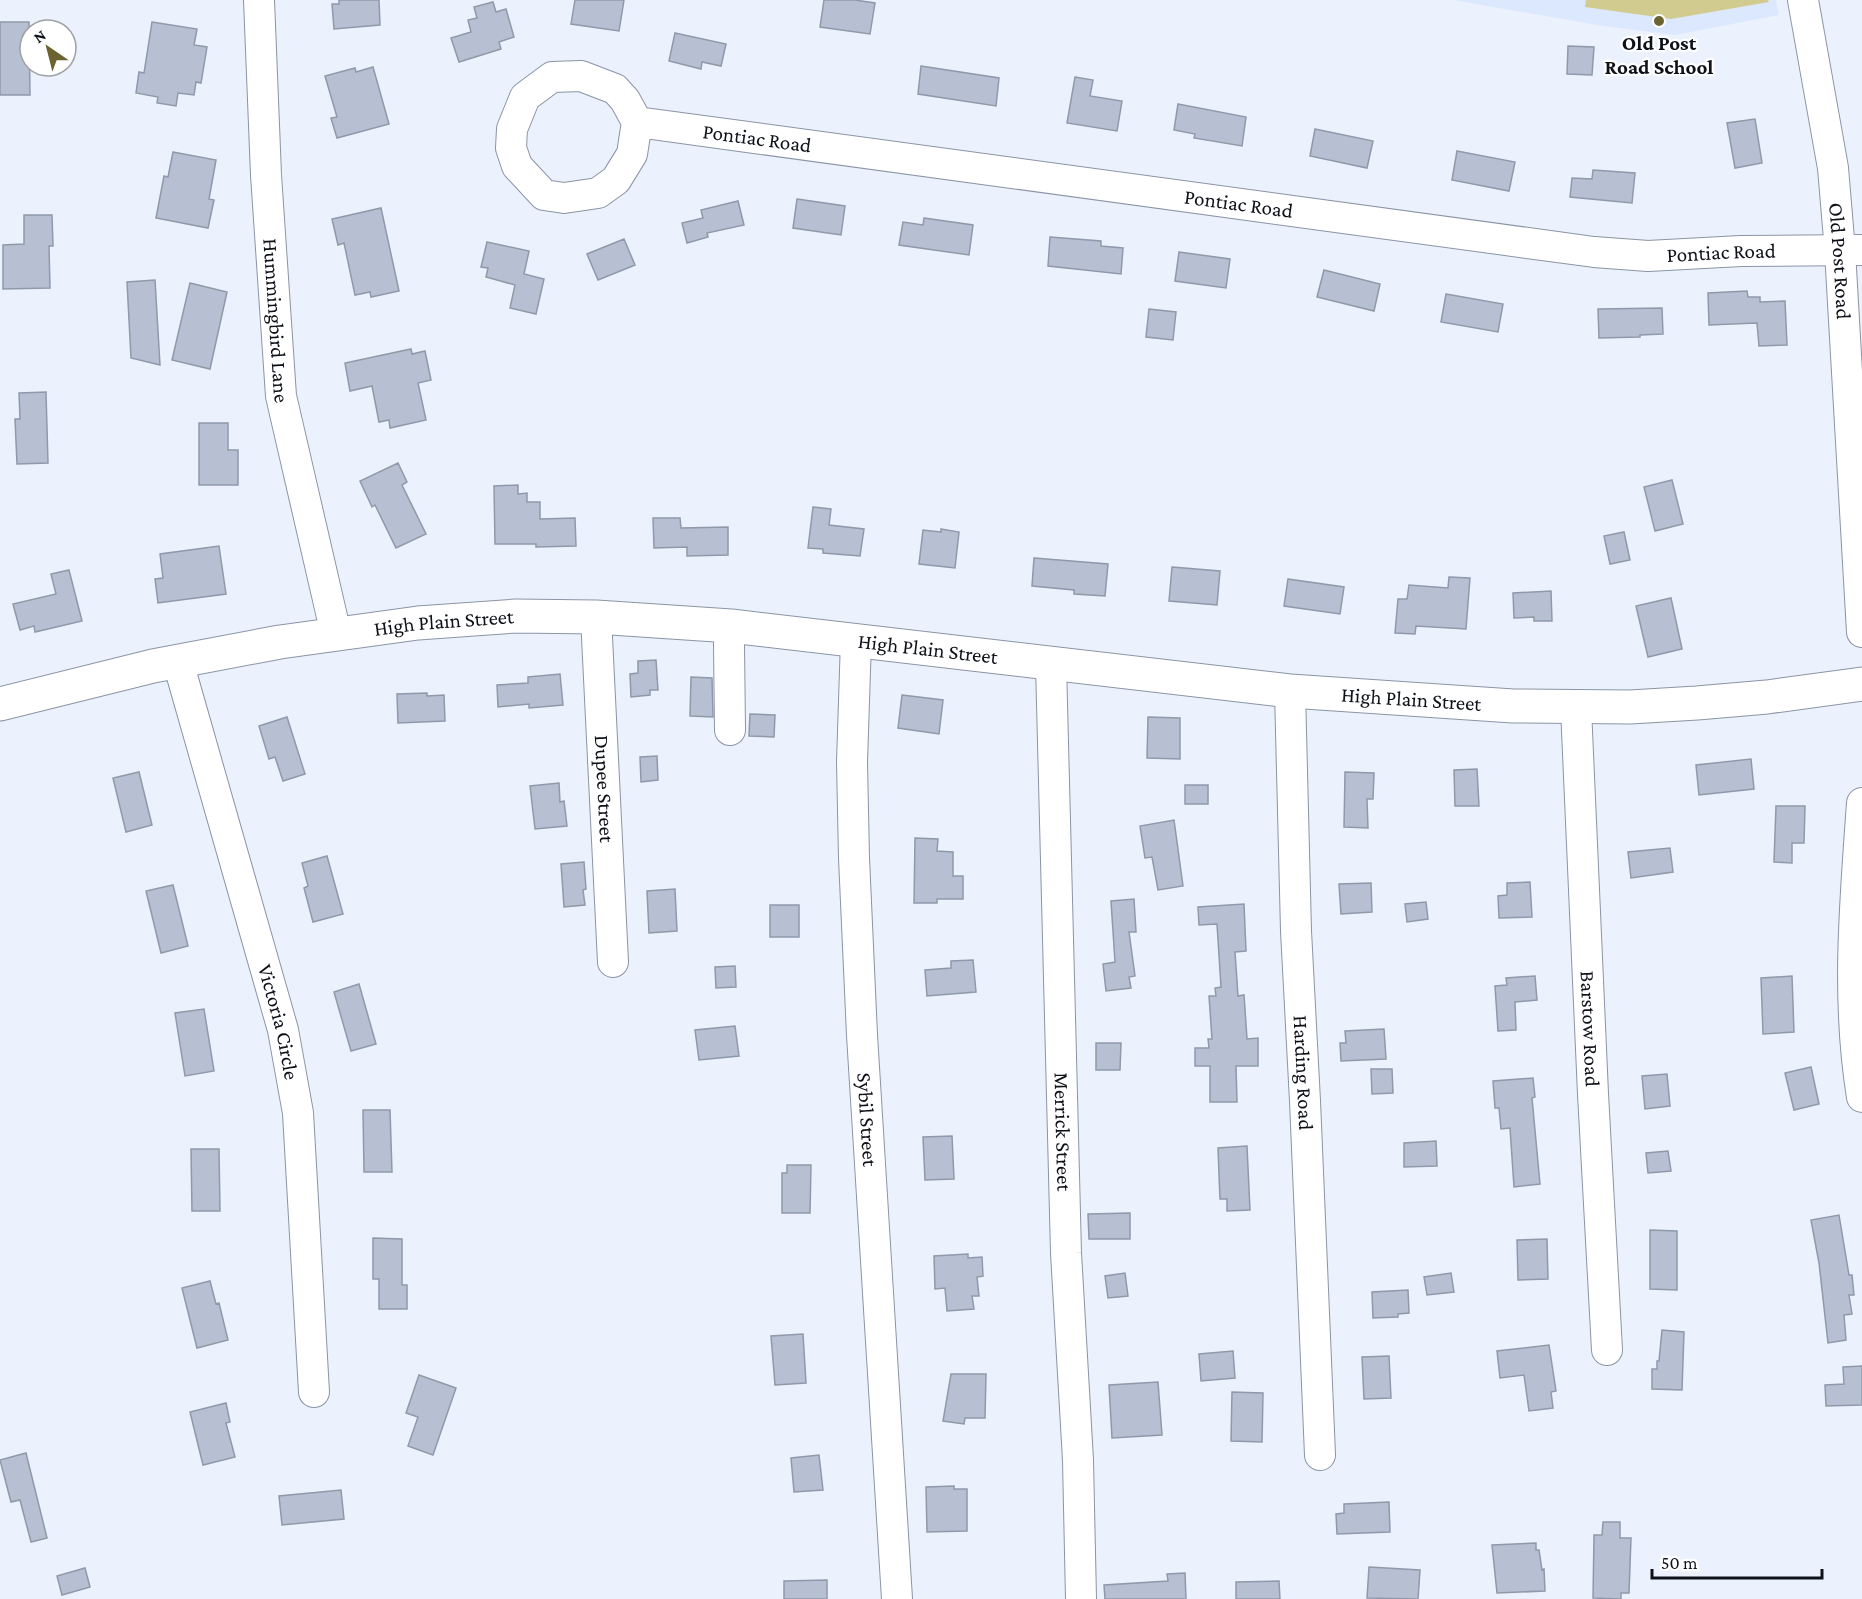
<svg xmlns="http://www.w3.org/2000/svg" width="1862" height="1599" font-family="'Crimson Pro',serif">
<rect width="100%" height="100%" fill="#ebf2fd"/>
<path fill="#dce8fd" d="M1453,0h323l3,15 -104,20 -72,-9z"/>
<path fill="#d2cb8f" d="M1586,0h182l1,2 -98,17 -86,-12z"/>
<path fill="#b6c0d2" stroke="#8f99aa" stroke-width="1.5" d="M339,0h40l1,25 -46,4 -2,-25h7z
M575,0h49l-5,31 -48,-7z
M824,0h31l20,3 -5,31 -50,-7z
M493,2l3,10 10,-3 8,28 -15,5 2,7 -42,13 -8,-24 20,-6 -3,-12 9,-2 -3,-11z
M0,22h29l1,73h-30z
M152,22l45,7 -3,16 13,2 -6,36 -5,-1 -2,13 -16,-2 -2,13 -19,-3 1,-6 -22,-4 3,-21 5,1z
M675,33l51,11 -5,22 -19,-4 -1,7 -32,-8z
M1568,46l26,1 -2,28 -25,-1z
M921,66l78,12 -3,28 -78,-12z
M373,67l16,57 -52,14 -6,-20 6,-1 -12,-41 30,-8 1,4z
M1075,77l18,3 -3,16 32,5 -5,30 -50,-8z
M1178,104l68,13 -4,29 -48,-8 1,-4 -21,-4z
M1755,119l7,44 -27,5 -8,-45z
M1315,129l58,12 -6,27 -57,-12z
M1457,151l58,11 -6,29 -57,-11z
M173,152l43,8 -7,39 5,1 -6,28 -52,-10 8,-42 4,1z
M1593,170l42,3 -3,30 -62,-6 2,-19 20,1z
M797,199l48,7 -4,29 -48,-7z
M738,201l6,24 -37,8 1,4 -21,6 -5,-20 21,-5 -2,-8z
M381,208l18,83 -28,6 -1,-5 -15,3 -11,-52 -6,2 -6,-26z
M24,215h28l1,31h-4l1,42 -47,1v-44l21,-1z
M924,218l49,7 -4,30 -70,-10 4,-23 20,3z
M1050,237l51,4v5l22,2 -2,26 -73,-8z
M624,239l11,26 -37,15 -11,-26z
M487,242l42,9 -5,23 20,5 -8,35 -26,-6 5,-23 -29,-8 2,-9 -7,-1z
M1179,252l51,7 -4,29 -51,-7z
M1324,270l56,14 -6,27 -57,-14z
M155,280l5,85 -29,-7 -4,-76z
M190,283l37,9 -17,77 -38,-9z
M1747,291l1,6h12v5l25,-1 2,44 -28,1 -2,-23 -48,2 -1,-32z
M1446,294l57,10 -5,28 -57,-10z
M1662,308l1,26 -23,1v2l-41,1 -1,-29z
M1149,309l27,3 -3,28 -27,-3z
M411,349l1,5 13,-3 6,29 -13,3 8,37 -36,8 -1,-8 -10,2 -7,-36 -22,5 -5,-28z
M46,392l2,71 -31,1 -2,-45h5l-1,-26z
M199,423h29v27h10v35h-39z
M398,463l9,19 -5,3 24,49 -30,14 -21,-43 -3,2 -12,-26z
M1672,480l11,44 -28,7 -11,-44z
M518,485v9l9,-1v9h13v17l35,-1 1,28 -40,1v-3h-41l-1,-58z
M813,507l18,2 -2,16 35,4 -4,27 -37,-3v-4l-15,-1z
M653,518h27l1,10 47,-1v28l-41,1v-9l-33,1z
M941,529l18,3 -4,36 -36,-4 4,-34 18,2z
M1624,532l6,28 -20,4 -6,-28z
M219,546l7,48 -68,9 -3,-24 8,-1 -3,-24z
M1034,558l74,6 -3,32 -31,-2v-4l-42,-4z
M1172,567l48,4 -3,34 -48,-4z
M69,570l13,51 -47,11 -1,-6 -14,4 -7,-26 43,-10 -5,-20z
M1449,577l21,1 -4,51 -50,-3 -1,8 -20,-1 3,-34h9l2,-14 39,3z
M1288,579l56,8 -4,27 -56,-8z
M1551,591l1,30h-18v-4l-20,1 -1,-25z
M1671,598l11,51 -34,8 -12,-51z
M656,660l2,30h-8v5l-19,2 -1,-23 8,-1v-12z
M560,674l3,31 -34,3v-4l-31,3 -1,-22 31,-2v-6z
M691,677l21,1 1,39 -23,-1z
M427,693v3l17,-1 1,26 -47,2 -1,-29z
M902,695l41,5 -4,34 -41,-6z
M750,714l25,1 -1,22 -25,-1z
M287,717l18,57 -22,7 -8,-24 -6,2 -10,-33z
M1148,717l32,1v41l-33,-1z
M657,756l1,24 -17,2 -1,-25z
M1751,759l3,30 -55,6 -3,-30z
M1477,769l2,37h-24l-1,-36z
M139,772l13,53 -26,7 -13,-54z
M1345,772l29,1 -1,26h-6l1,29 -24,-1z
M559,783l1,19 4,-1 3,25 -32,3 -5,-43z
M1185,785h23v19h-23z
M1776,806h29l-1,37h-12v20l-18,-1z
M1174,820l9,66 -25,4 -6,-33 -7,1 -5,-32z
M915,838l23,1 -1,12 16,1v24h10v23h-26v4h-23z
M1670,848l3,24 -42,6 -3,-26z
M327,856l16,58 -30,8 -9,-34 4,-2 -6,-23z
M584,862l2,27 -3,1 2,15 -21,2 -3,-43z
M1530,882l2,35 -33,1 -1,-22 9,-1v-12z
M1371,883l1,29 -31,2 -2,-30z
M173,885l15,61 -27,7 -15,-62z
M675,889l2,42 -28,2 -2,-42z
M1134,899l2,33h-7l6,44 -6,1 2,11 -25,3 -3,-27 12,-2 -4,-61z
M1426,902l2,17 -21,3 -2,-18z
M1244,904l2,47 -11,1 3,44 6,-1 3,44 11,-1v28h-22l1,36h-27v-36h-15v-18h14l-1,-9h4l-3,-43h7l-1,-8 6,-1 -4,-63 -18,1 -1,-18z
M770,905h29v32h-29z
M973,960l3,32 -49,4 -2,-26 26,-2v-7z
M735,966l1,21 -20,1 -1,-21z
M1535,976l2,24 -22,2 1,28 -18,1 -3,-45 12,-1 -1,-7z
M1792,976l2,56 -31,2 -2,-56z
M359,984l17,60 -25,7 -17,-59z
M204,1009l10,62 -29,5 -10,-63z
M735,1026l4,30 -40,4 -4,-30z
M1384,1029l2,30 -45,2 -1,-18h6l-1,-12z
M1096,1043h25l-1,27h-24z
M1811,1067l8,37 -25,6 -9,-37z
M1371,1069h21l1,24 -21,1z
M1667,1074l3,32 -25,3 -3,-33z
M1533,1078l2,19 -3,1 8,86 -26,3 -4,-59 -9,1 -2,-21h-4l-2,-27z
M363,1110h27l2,62h-28z
M952,1136l2,43 -29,1 -2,-43z
M1436,1141l1,25 -33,1v-24z
M1247,1146l3,64 -23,1v-12h-7l-2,-51z
M191,1149h28l1,62h-28z
M1668,1151l3,20 -23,2 -2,-20z
M787,1165h24l-1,48h-28v-40h5z
M1130,1213v26h-41l-1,-25z
M1839,1215l10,60h3l2,20h-5l3,19 -8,1 2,25 -18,3 -9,-80 -8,-43z
M1650,1230l27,1v59l-27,-1z
M373,1238l29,1v46h5v24h-28v-30h-6z
M1547,1239l1,40 -30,1 -1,-40z
M968,1254v4l14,-1 1,19 -6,1 2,19h-7l2,13 -27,2 -2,-23 -10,1 -1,-33z
M1125,1273l3,23 -20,2 -3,-22z
M1451,1273l3,19 -27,3 -3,-18z
M210,1281l6,23 3,-1 9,37 -31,8 -15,-60z
M1408,1290l1,23 -11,1v3l-25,1 -1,-26z
M1662,1330l22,2 -2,58 -30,-1v-20h5v-8h2z
M803,1334l3,49 -31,2 -4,-49z
M1549,1345l7,46 -5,1 2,16 -24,3 -5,-36 -24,3 -3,-27z
M1233,1351l2,27 -34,3 -2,-27z
M1389,1356l2,42 -27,1 -2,-42z
M1862,1366v39l-36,1 -1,-21 19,-1 -1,-17z
M951,1374h35l-1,44h-20l-1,6 -21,-3z
M419,1375l37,13 -23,67 -25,-9 10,-29 -12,-4z
M1158,1382l4,53 -50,3 -3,-53z
M1232,1392l31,1 -1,49 -31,-1z
M226,1403l4,19 -4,1 9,34 -32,8 -13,-53z
M26,1453l21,85 -16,4 -11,-42 -9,2 -11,-42z
M819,1455l4,35 -29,2 -3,-34z
M954,1486v3h13v42l-40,1 -1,-45z
M341,1490l3,29 -62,6 -3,-29z
M1389,1502l1,30 -53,2 -1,-20 8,-1v-9z
M1603,1522h17v16h11l-2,55h-8v6l-28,-1 1,-63h8z
M1536,1543v7h3l3,20 2,-1 1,22 -48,2 -5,-48z
M1369,1567l51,3 -2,29 -51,-1z
M85,1568l5,19 -28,8 -5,-19z
M1185,1573l1,26h-81l-1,-14 64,-4 -1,-7z
M827,1580v19h-43v-18z
M1279,1581l1,18h-44v-17z"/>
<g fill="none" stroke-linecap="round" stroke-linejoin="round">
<g stroke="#8b94a6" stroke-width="32">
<g id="minor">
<path id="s1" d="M259,0l7,175 15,221 55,238"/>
<path id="s2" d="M1803,0l30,168 7,83 22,381"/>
<path id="s3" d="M637,122l-5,32 -16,26 -18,13 -34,5 -20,-3 -27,-29 -6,-18 1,-19 13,-32 27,-20 29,-1 34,13 10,11 12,22 957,130 54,4 93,-5 121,-1"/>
<path id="s4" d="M596,617l17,345"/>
<path id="s5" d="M856,640l-4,122 2,96 8,177 35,564"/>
<path id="s6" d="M178,662l105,368 15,83 16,279"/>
<path id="s7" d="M1051,664l15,589 12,207 3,139"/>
<path id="s8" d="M1290,691l6,240 9,170 15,354"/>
<path id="s9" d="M1576,708l17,386 14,256"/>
<path d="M730,730l-1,-86 2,-18"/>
<path d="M1862,803c-7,98 -16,196 0,294"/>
</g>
</g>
<g stroke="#8b94a6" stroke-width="35">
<g id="major">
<path id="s10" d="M0,704l153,-38 127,-24 138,-19 98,-7 80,1 135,9 559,65 223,15 117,1 67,-4 70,-6 95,-13"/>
</g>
</g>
<use href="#minor" stroke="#fff" stroke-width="30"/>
<use href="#major" stroke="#fff" stroke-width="33"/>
</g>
<circle fill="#6b6431" stroke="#fff" stroke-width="2" cx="1659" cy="21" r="6"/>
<g text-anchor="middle" stroke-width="4.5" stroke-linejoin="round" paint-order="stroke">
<g font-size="21" font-weight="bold" fill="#0e1118" stroke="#fff">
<text x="1659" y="50">Old Post<tspan x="1659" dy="24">Road School</tspan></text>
</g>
<g font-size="21" fill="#0e1118" stroke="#fff">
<text dy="7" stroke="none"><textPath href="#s3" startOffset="512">Pontiac Road</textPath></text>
<text dy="7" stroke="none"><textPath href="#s3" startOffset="998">Pontiac Road</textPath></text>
<text dy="7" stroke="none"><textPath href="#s3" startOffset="1484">Pontiac Road</textPath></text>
<text dy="7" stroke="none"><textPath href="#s2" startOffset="264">Old Post Road</textPath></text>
<text dy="7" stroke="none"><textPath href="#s1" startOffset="321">Hummingbird Lane</textPath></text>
<text dy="7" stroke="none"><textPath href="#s10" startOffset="452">High Plain Street</textPath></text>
<text dy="7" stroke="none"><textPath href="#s10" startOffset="938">High Plain Street</textPath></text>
<text dy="7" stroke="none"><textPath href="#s10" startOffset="1424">High Plain Street</textPath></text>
<text dy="7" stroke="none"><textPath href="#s4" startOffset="172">Dupee Street</textPath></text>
<text dy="7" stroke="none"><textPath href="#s6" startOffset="374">Victoria Circle</textPath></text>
<text dy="7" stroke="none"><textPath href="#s9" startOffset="321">Barstow Road</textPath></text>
<text dy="7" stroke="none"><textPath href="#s8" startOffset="382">Harding Road</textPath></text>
<text dy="7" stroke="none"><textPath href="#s5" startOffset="480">Sybil Street</textPath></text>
<text dy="7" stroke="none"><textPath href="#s7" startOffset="468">Merrick Street</textPath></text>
</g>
</g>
<g transform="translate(48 48) rotate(325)"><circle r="28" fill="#ffffff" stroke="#9fa0a3" stroke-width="1.5"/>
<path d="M0-4.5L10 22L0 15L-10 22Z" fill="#6b6431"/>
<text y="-9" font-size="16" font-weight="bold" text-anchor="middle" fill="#0e1118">N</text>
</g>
<path d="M1652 1569v9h170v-9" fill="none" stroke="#0e1118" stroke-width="3"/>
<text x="1661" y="1569" font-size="18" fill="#0e1118" stroke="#ffffff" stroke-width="4.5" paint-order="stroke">50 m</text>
</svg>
